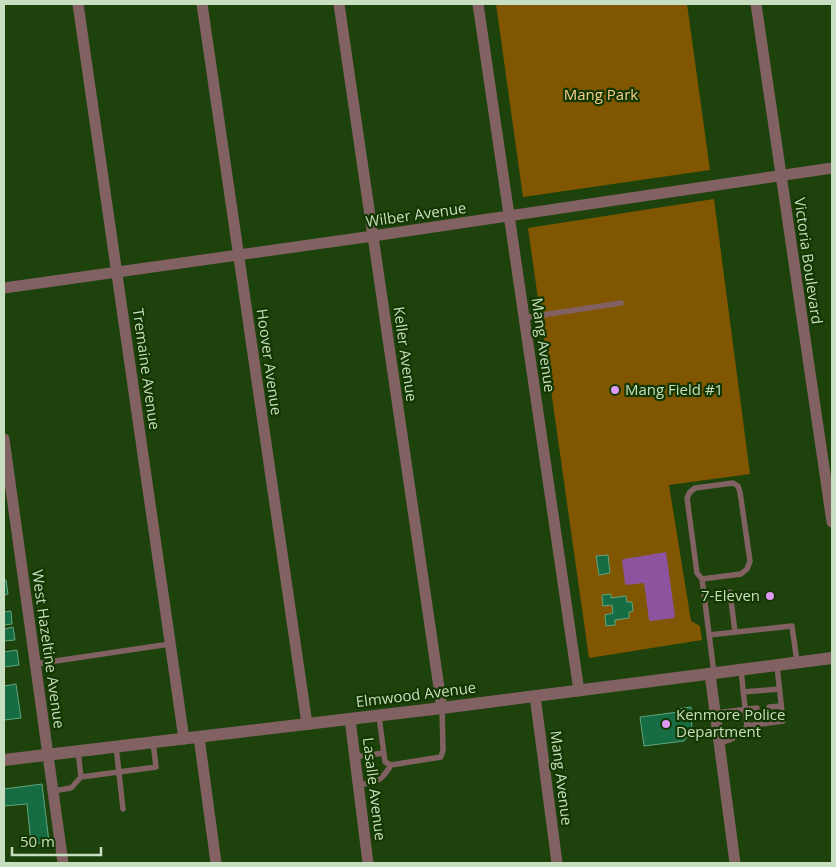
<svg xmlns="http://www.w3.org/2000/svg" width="836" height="867" font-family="'Open Sans',sans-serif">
<rect width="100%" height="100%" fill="#1d420b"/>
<path fill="#805700" d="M496,4h191l23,166 -187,27z
M714,199l36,275 -81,11 22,136 9,5 2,14 -113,18 -61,-430z"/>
<path fill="#8c539f" d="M666,552l9,64 -1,2 -23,3 -2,-1 -5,-37 -17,2 -2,-1 -3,-24 2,-1z"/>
<path fill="#166d44" stroke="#61a57e" d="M608,555l2,18 -11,2 -3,-19z
M4,580h2l2,14 -4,1z
M611,594v4l15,-2 1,6h5l1,9 -4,1v6l-14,2v5l-9,1 -1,-11 8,-2 -1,-8 -9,1 -1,-11z
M11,611l1,13 -8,1v-13z
M13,627l2,13 -11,1v-12z
M17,650l2,15 -15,2v-15z
M16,684l5,34 -17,2v-34z
M691,707l1,24 -8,10 -40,5 -4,-29 38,-5v-3z
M42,784l7,58 -18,2 -4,-40 -23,2v-17z"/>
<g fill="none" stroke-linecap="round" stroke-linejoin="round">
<path stroke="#816162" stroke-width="5.5" d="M523,318l98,-15
M702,579l-5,-6 -10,-75 3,-6 5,-4 38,-5 5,3 2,6 10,69 -3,8 -6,5 -39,5 12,94
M730,592l5,40
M709,635l83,-9 5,36
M35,664l135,-20
M741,670l6,56 36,-5 -6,-55
M743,692l36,-3
M769,707l12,-1
M715,713l42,-5
M379,716l6,46 6,3 50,-8 2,-7 -1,-42
M719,743c14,-3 19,-7 28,-17
M116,746l7,63
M78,751l3,26
M354,757l30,-4
M358,785c18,-3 23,-3 33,-20
M53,791l18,-3 10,-11 75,-10 -3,-25"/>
<path stroke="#816162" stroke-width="11" d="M78,4l106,735
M202,4l105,720
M339,4l103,704
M478,4l101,687
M756,4l76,518
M4,288l369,-52 459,-68
M4,439l59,424
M710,674l25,189
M535,696l22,167
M350,719l18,144
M199,737l17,126"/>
<path stroke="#816162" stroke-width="12" d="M4,760l438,-52 390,-50"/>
</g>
<g fill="#dd99f3" stroke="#133700" stroke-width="2">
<circle cx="615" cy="390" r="5"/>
<circle cx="770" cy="596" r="5"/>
<circle cx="666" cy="724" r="5"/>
</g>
<g text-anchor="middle" stroke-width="4.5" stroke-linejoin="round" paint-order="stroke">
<g font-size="15" fill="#f9ce8d" stroke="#133700">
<text x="601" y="100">Mang Park</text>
</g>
<g font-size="15" fill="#c8dec0" stroke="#133700">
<text transform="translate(416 215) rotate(-8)" y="5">Wilber Avenue</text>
<text transform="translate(808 261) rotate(82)" y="5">Victoria Boulevard</text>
<text transform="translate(543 345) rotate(82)" y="5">Mang Avenue</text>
<text transform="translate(405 354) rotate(82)" y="5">Keller Avenue</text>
<text transform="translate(269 362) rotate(82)" y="5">Hoover Avenue</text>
<text transform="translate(146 369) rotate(82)" y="5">Tremaine Avenue</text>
<text transform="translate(48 649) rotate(82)" y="5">West Hazeltine Avenue</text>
<text transform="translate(416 695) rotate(-7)" y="5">Elmwood Avenue</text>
<text transform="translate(561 778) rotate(83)" y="5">Mang Avenue</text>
<text transform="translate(374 789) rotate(83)" y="5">Lasalle Avenue</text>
</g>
<g font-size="15" fill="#c8dec0" stroke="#133700" text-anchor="start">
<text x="625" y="395">Mang Field #1</text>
<text x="760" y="601" text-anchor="end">7-Eleven</text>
<text x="676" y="720">Kenmore Police<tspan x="676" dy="17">Department</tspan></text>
</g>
</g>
<rect width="836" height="867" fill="none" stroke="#c8dec0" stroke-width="10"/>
<path d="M12 847v8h89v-8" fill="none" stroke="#c8dec0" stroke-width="2.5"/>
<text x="20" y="847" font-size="15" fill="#c8dec0" stroke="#133700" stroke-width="4" paint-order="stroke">50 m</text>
</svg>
